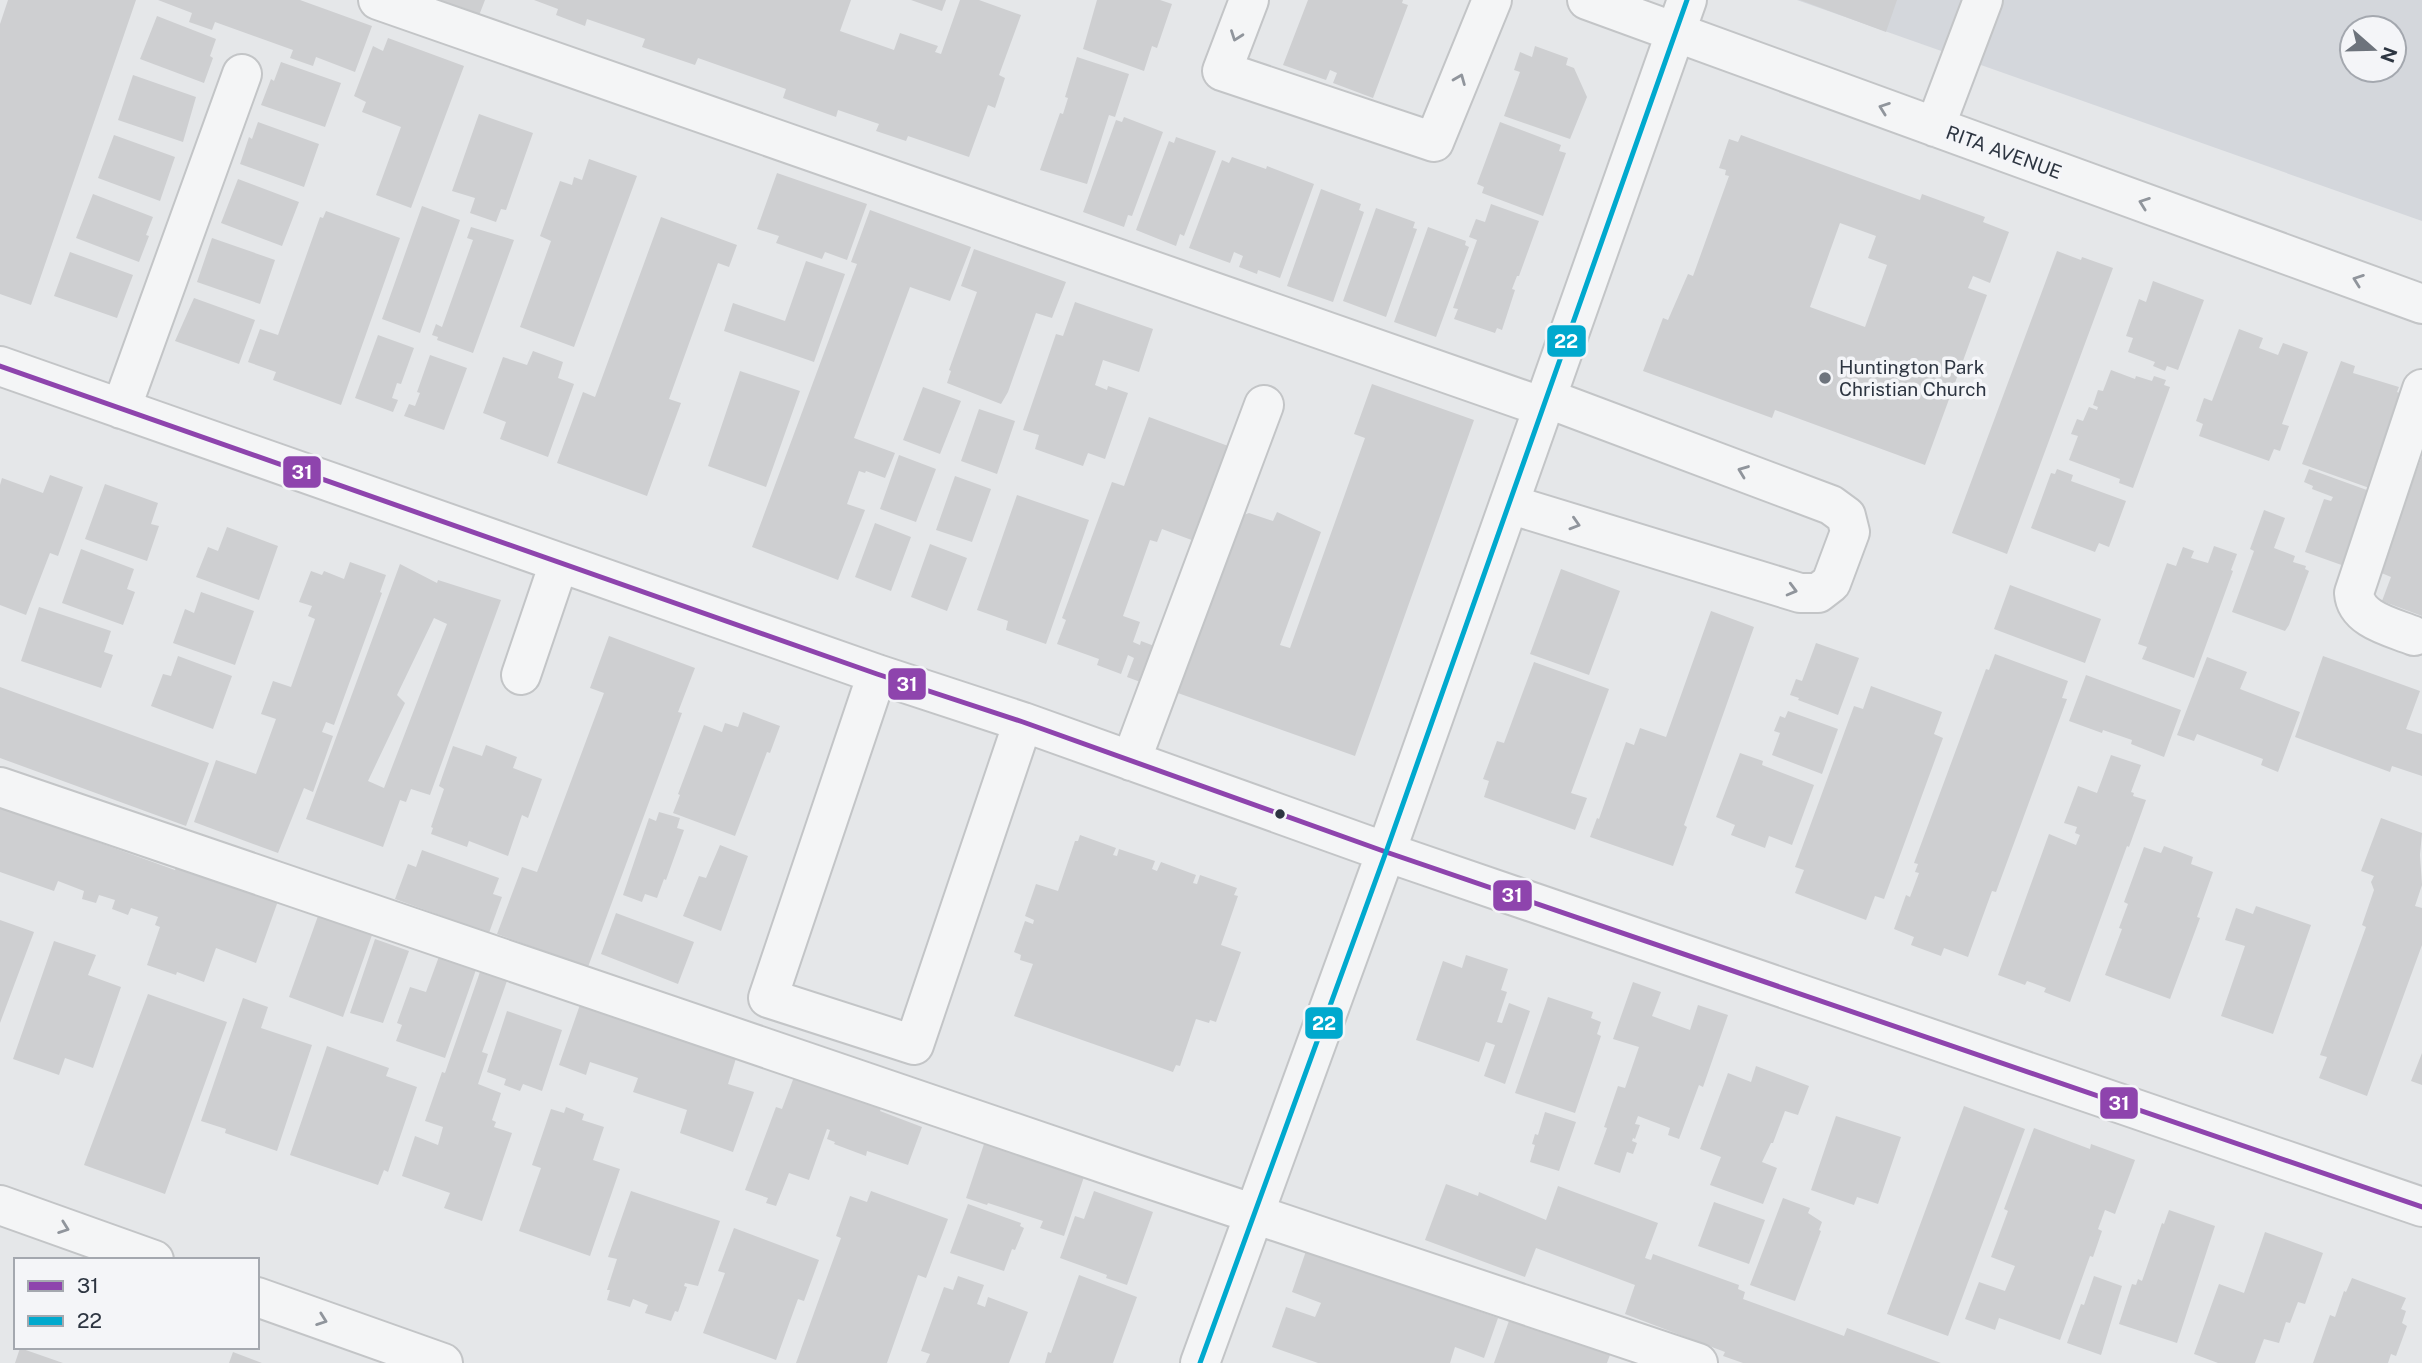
<svg xmlns="http://www.w3.org/2000/svg" width="2422" height="1363" font-family="'Public Sans',sans-serif">
<rect width="100%" height="100%" fill="#e5e7e9"/>
<path fill="#d4d7dc" fill-rule="evenodd" d="M1797,0h625v221zM2352,28h42v42h-42z"/>
<path fill="#cecfd1" fill-rule="evenodd" d="M8,0h128l-105,305 -31,-11v-270z
M158,0h142l72,26 -17,46 -39,-15 -3,9 -23,-8 3,-8 -78,-28 -3,8 -23,-8 3,-9z
M429,0h56l-7,18z
M534,0h317l-11,31 54,19 6,-17 38,13 -3,6 6,2 19,-54h19l42,15 -22,60 6,3 -10,30 -7,-3 -19,52 -61,-21 -2,5 -30,-10 3,-7 -41,-14 -2,7 -53,-19 3,-9 -88,-31 -3,7 -53,-18 3,-8 -58,-20 -2,7 -29,-11 2,-6z
M911,0h35l-4,11z
M1097,0h63l12,4 -15,44 -5,-2 -8,25 -61,-22z
M1308,0h95l-1,3 6,2 -35,93 -40,-15 4,-10 -7,-3 -4,10 -43,-15z
M1800,0h97l-11,32z
M157,16l59,23 -6,17 3,2 -9,25 -64,-24z
M388,38l76,28 -53,142 -35,-13 25,-68 -39,-15 4,-10 -12,-6 19,-50 10,5z
M1535,46l33,12 -2,7 8,3 13,29 -17,42 -66,-23 16,-44 -6,-2 6,-18 12,5z
M1077,57l52,17 -14,43 -6,-2 -22,69 -47,-14 20,-57 3,1 5,-16 -3,-1z
M281,62l60,21 -16,44 -64,-22 10,-26 3,2z
M133,75l63,22 -13,45 -65,-22z
M479,114l54,19 -27,77 -5,-1 -5,13 -26,-9 5,-15 -23,-7z
M1124,117l39,15 -31,84 -4,-1 -4,12 -41,-15 33,-92 6,2z
M258,122l61,22 -15,43 -64,-23 9,-27 3,2z
M1500,122l61,23 -2,6 7,2 -23,63 -61,-23 2,-6 -7,-3z
M114,135l61,22 -15,44 -62,-23z
M1741,135l179,65 2,-6 63,23 -2,5 26,10 -19,51 -17,-7 -5,12 19,7 -62,170 -150,-55 -3,8 -129,-47 20,-53 5,2 20,-46 5,2 36,-100 -4,-1 1,-5 -7,-2 10,-29 9,3zM1840,223l36,13 -8,22 19,7 -22,62 -55,-20z
M1176,137l40,14 -32,85 -4,-2 -4,12 -40,-16 33,-89 5,2z
M1232,157l34,12 1,-3 47,18 -34,94 -22,-8 -1,4 -18,-7 4,-11 -9,-4 -4,11 -41,-15 33,-88 7,3z
M589,159l48,17 -63,171 -54,-20 31,-86 -11,-5 20,-55 12,4 2,-8 8,3z
M777,173l90,31 -20,56 -22,-8 -3,7 -46,-16 3,-7 -22,-7z
M238,179l61,23 -17,44 -61,-23z
M1321,189l40,15 -2,6 5,2 -31,90 -46,-16z
M93,194l60,23 -7,18 3,1 -10,26 -63,-24z
M1491,204l48,17 -20,55h-2l-5,13 3,1 -13,40 -5,-2 -2,5 -41,-14 4,-10 -5,-1 24,-68 -8,-3 7,-18 9,3z
M422,206l38,14 -40,113 -38,-14z
M1376,208l39,14 -2,6 4,1 -31,88 -43,-16z
M870,210l101,37 -21,54 -40,-14 -56,151 41,15 -10,25 -19,-7 -1,2 -6,-2 -12,33 18,6 -27,70 -86,-33 105,-283 -6,-2z
M326,211l74,27 -59,167 -68,-25 3,-8 -28,-10 12,-33 18,6 42,-118 3,1z
M661,217l76,28 -8,22 -11,-4 -49,136 12,4 -34,93 -90,-33 26,-71 12,5z
M471,227l43,13 -41,113 -36,-13 1,-3 -6,-2 4,-11 6,3 31,-87 -6,-2z
M1428,227l38,14 -1,4 4,2 -33,90 -42,-15z
M212,238l63,22 -15,44 -63,-22z
M974,249l92,33 -14,36 -16,-5 -28,79 -7,12 -54,-21 4,-12 -2,-1 28,-78 -16,-6z
M2057,251l24,9 1,-3 31,11 -106,286 -55,-21z
M70,252l63,23 -16,43 -63,-22z
M806,261l39,13 -31,88 -90,-31 9,-28 52,18z
M2153,281l51,19 -26,70 -11,-4 -2,5 -12,-5 2,-4 -27,-10 5,-14 -7,-2 13,-37 7,3z
M194,298l61,22 -16,44 -64,-23z
M1075,302l78,27 -14,43 -36,-12 -8,25 12,5 1,-4 20,7 -23,66 -17,-6 -5,13 -48,-17 4,-14 -16,-5 33,-96 7,2z
M2239,329l24,9 -4,10 19,7 5,-12 25,9 -26,72 7,2 -9,25 -6,-2 -5,12 -70,-25 4,-12 -7,-3 8,-23 8,3z
M378,335l36,13 -13,36 -4,-1 -5,15 6,2 -5,12 -38,-14z
M533,351l30,11 -5,16 16,6 -26,73 -48,-18 6,-17 -23,-9 20,-56 24,8z
M430,355l37,13 -23,62 -40,-14 5,-12 6,2 5,-13 -3,-1z
M2341,361l14,5 -2,7 46,14 -2,5 7,3 -29,95 -73,-26z
M2111,370l24,9 1,-3 16,5 2,-5 12,4 -2,5 6,2 -37,101 -14,-5 1,-4 -51,-19 9,-24 -7,-2 6,-15 6,2 6,-14 8,3 1,-3 -5,-2 5,-15 5,1z
M740,371l60,20 -34,96 -58,-21z
M1372,384l102,36 -119,336 -180,-64 63,-175 11,-4 24,8 4,-9 44,20 -41,113 10,3 75,-210 -11,-4z
M923,387l38,14 -21,53 -37,-14z
M979,409l36,12 -18,53 -36,-13z
M1149,417l82,30 -34,95 -35,-13 -5,13 -7,-2 -27,76 17,6 -7,20 7,3 1,-4 16,6 -14,36 -16,-6 7,-19 -6,-3 -7,19 -24,-9 2,-6 -42,-15 9,-24 -4,-2 50,-136 12,4z
M899,455l37,14 -20,53 -36,-13z
M2422,456v160l-40,-15 9,-24 -12,-5z
M2057,469l16,6 -2,6 55,20 -17,46 -10,-4 -4,9 -64,-24 20,-55 4,1z
M2309,469l66,24 -25,75 -45,-16 19,-53 7,2 2,-4 -21,-8 1,-3 -9,-4z
M50,475l33,12 -25,69 -8,-3 -24,62 -26,-10v-120l2,-7 41,15z
M955,476l36,13 -19,53 -36,-12z
M105,484l53,19 -7,21 8,2 -12,35 -62,-22z
M1017,495l72,25 -43,124 -40,-14 2,-9 -31,-11z
M2264,510l21,8 -11,30 21,8 -2,6 13,4 -1,3 4,2 -20,54 -4,6 -53,-19 22,-61 -4,-2z
M875,523l36,14 -20,54 -36,-14z
M227,527l51,19 -19,54 -63,-23 12,-30 10,4z
M930,544l37,14 -20,53 -36,-14z
M2214,546l23,8 -6,16 2,1 -39,107 -52,-19 5,-12 -9,-3 29,-81 9,3 7,-19 11,4 -3,7 17,5z
M81,549l53,20 -7,20 8,3 -12,33 -61,-22z
M350,562l36,13 -6,17 2,1 -48,132 -8,-3 -4,10 11,4 -20,56 -9,-4 -26,65 -84,-31 22,-62 40,14 20,-55 -15,-5 12,-33 18,6 24,-68 -7,-3 4,-10 -13,-4 12,-31 11,4 2,-4 20,8z
M400,564l37,19 1,-3 63,20 -71,195 -19,-6 -5,13 -6,-2 -17,47 -77,-28zM434,618l13,6 -63,164 -16,-7 37,-78 -8,-8z
M1561,569l59,22 -31,84 -59,-21z
M2010,585l91,34 -16,44 -91,-34z
M201,592l53,19 -19,54 -62,-22 12,-34 9,4z
M39,607l72,24 -7,21 9,3 -12,33 -80,-27z
M1711,611l43,16 -70,198 3,2 -14,39 -83,-29 7,-19 2,1 27,-77 8,3 6,-17 26,9z
M609,636l86,32 -17,44 4,1 -94,254 -91,-33 25,-67 15,5 67,-179 -14,-5z
M1816,643l43,15 -21,57 -40,-15 1,-2 -9,-3 6,-16 6,2z
M1995,654l73,27 -6,17 5,1 -71,193 -4,-1 -24,66 -24,-9 -3,8 -30,-11 3,-8 -20,-8 12,-34 4,2 9,-24 -4,-1 3,-8 -4,-1 72,-194 3,1z
M178,656l54,20 -19,53 -62,-23 12,-32 8,2z
M2323,656l97,35 -14,38 16,5v42l-30,-10 -2,6 -95,-35z
M2207,657l40,15 -7,17 60,23 -22,60 -17,-7 2,-6 -66,-25 -3,7 -17,-6z
M1534,662l75,27 -38,104 16,5 -12,32 -91,-33 5,-16 -6,-2 14,-38 7,2z
M2086,675l95,35 -17,47 -33,-13 1,-4 -29,-10 -1,3 -33,-12z
M1871,686l71,26 -8,22 9,4 -59,161 -9,-3 -9,24 -71,-27 9,-23 -9,-3 59,-161 9,3z
M0,687l209,76 -23,63 -186,-68z
M1788,711l50,18 -16,45 -50,-19 8,-22 -6,-2 6,-15 5,2z
M743,712l37,14 -10,27 -3,-1 -32,84 -62,-23 7,-18 -2,-1 26,-69 18,7 3,-9 13,4z
M486,745l31,12 -4,11 29,11 -14,39 -6,-3 -14,41 -39,-15 -2,6 -36,-13 2,-6 -2,-1 13,-38 -5,-3 14,-40 29,10z
M1740,753l23,8 -1,4 52,20 -22,60 -23,-9 -4,12 -34,-13 4,-10 -19,-8z
M2111,755l30,10 -10,27 3,1 -1,3 13,4 -17,47 -2,-1 -57,156 -26,-10 2,-4 -19,-7 -2,4 -27,-10 51,-141 27,11 4,-10 -5,-2 2,-6 -13,-4 14,-37 19,7z
M0,807l175,63 2,-5 101,36 -22,62 -40,-15 -12,34 -27,-10 -1,3 -29,-10 13,-38 -5,-2 3,-8 -27,-9 -3,7 -16,-6 3,-9 -16,-5 -3,8 -14,-4 2,-8 -26,-10 -4,10 -54,-19z
M659,812l21,6 -3,10 7,2 -18,50 -2,-1 -7,19 -12,-4 -3,8 -19,-7 26,-77 7,3z
M2381,818l41,15 -2,22 2,30 -7,21 7,2v37l-55,151 -48,-18 8,-21 -7,-2 46,-128 -4,-2 12,-35 -3,-8 3,-6 -13,-5z
M1080,835l36,13 -3,7 4,1 2,-7 36,12 -3,8 5,2 4,-9 35,13 -3,8 4,1 3,-9 37,13 -3,7 4,1 -17,49 20,7 -25,70 -6,-2 -1,3 -13,-4 -16,47 -4,-1 -3,7 -159,-56 19,-52 -13,-4 1,-5 -7,-3 11,-31 8,3 1,-4 -9,-4 11,-32 22,7 17,-50h3z
M720,845l28,11 -27,75 -38,-15 16,-40 7,2z
M2164,846l29,11 -2,7 22,8 -16,45 3,1 -30,81 -65,-24 17,-46 -3,-1 9,-24 -4,-2 20,-55 17,6z
M422,850l77,28 -6,16 9,3 -13,36 -94,-34 13,-35 8,3z
M2256,906l55,19 -38,109 -52,-18 24,-70 -20,-6 11,-32 17,6z
M616,913l78,29 -16,42 -77,-30z
M318,916l54,19 -29,82 -54,-20z
M0,920l34,12 -34,91z
M375,939l34,12 -26,72 -33,-10z
M54,941l42,14 -8,20 33,12 -28,81 -28,-10 -6,17 -46,-16z
M441,951l37,13 -33,94 -49,-17 6,-16 -5,-2 13,-36 16,5z
M1466,955l42,14 -7,21 6,2 -10,30 5,1 7,-20 21,8 -25,73 -21,-8 11,-31 -9,-3 -7,20 -63,-22 27,-79 19,7z
M481,969l27,9 -26,74 6,2 -10,30 23,9 -9,27 4,2 -2,5 18,6 -30,88 -38,-13 6,-15 -48,-17 13,-40 23,9 5,-18 -18,-6 17,-49 3,1z
M1633,982l28,10 -9,24 38,14 8,-25 30,10 -25,72 -4,-2 -20,54 -11,-4 2,-7 -32,-12 -3,8 5,1 -5,14 -2,-1 -1,3 5,2 -4,11 -6,-2 -7,21 -26,-9 13,-36 -3,-1 14,-41 7,2 14,-41 -26,-8z
M148,994l79,28 -62,172 -81,-29z
M1548,997l45,15 -2,6 10,4 -4,12 4,2 -26,77 -60,-20z
M243,998l25,9 -7,21 51,17 -35,106 -52,-18 1,-4 -25,-8z
M582,999l156,53 -10,32 26,8 -21,60 -53,-19 7,-23 -54,-18 5,-14 -48,-16 -4,13 -27,-10z
M507,1011l55,19 -20,61 -19,-7 -3,7 -16,-6 2,-6 -19,-7z
M327,1046l62,22 -3,8 31,11 -29,85 -4,-2 -6,15 -88,-30z
M2422,1053v32l-11,-4z
M1756,1066l53,20 -11,29 -13,-4 -12,32h-2l-9,19 15,6 -14,36 -53,-19 11,-28 -21,-8 28,-76 23,9z
M794,1077l89,26 -3,8 42,16 -14,38 -41,-14 -1,5 -32,-12 1,-2 -8,-3 3,-9 -3,-1 -18,51 -20,-7 -13,33 -10,-3 2,-5 -23,-8 31,-83 6,2z
M1964,1106l61,23 -77,207 -61,-22z
M566,1107l18,7 -2,6 22,7 -11,33 27,9 -30,87 -71,-25 22,-63 -9,-3 19,-56 13,4z
M1545,1112l31,10 -17,49 -29,-9 5,-17 -3,-1 3,-10 3,1z
M1836,1116l65,21 -23,67 -21,-7 -3,8 -43,-15z
M2034,1128l56,21 1,-5 44,16 -20,54 -10,-4 -7,19 4,2 -9,26 -3,-1 -30,84 -61,-22 -4,12 -30,-11 14,-37 26,9 10,-25 -24,-9 17,-46 -4,-2z
M986,1138l100,33 -22,65 -24,-8 3,-7 -55,-18 -1,2 -21,-7z
M1446,1184l32,12 1,-4 67,28 12,-34 100,37 -13,35 6,2 2,-6 86,31 -1,4 7,3 -2,7 101,37 3,-8 94,35h-198l-20,-7 2,-4 -100,-38 10,-29 -99,-37 -11,29 -100,-37z
M631,1191l89,30 -22,65 -13,-3 -1,3 3,1 -9,25 -3,-1 -4,10 -26,-8 3,-8 -15,-6 -3,8 -23,-7 3,-10h-3l10,-31 -9,-2z
M871,1191l77,28 -22,59 -8,-3 -31,88h-91l45,-125 -5,-2 14,-40 17,6z
M1094,1191l59,21 -26,73 -21,-7 1,-3 -47,-17 15,-42 9,3z
M1783,1198l27,10 -2,5 14,9 -3,8 2,1 -26,70 -45,-16z
M1714,1202l51,18 -16,44 -51,-18z
M968,1204l53,19 -1,3 4,2 -9,22 -3,-1 -8,22 -54,-18z
M2169,1210l46,16 -38,117 -58,-19 13,-40 4,1 2,-6 4,2 20,-58 2,1z
M734,1228l85,32 -15,41 -6,-2 -22,61 -73,-27 22,-60 -7,-2z
M2265,1232l58,21 -18,51 -7,-2 -8,21 -4,-1 -7,21 -15,-4 -9,24h-37l-24,-9 25,-70 25,9z
M1306,1251l192,67 -14,40 -29,-11 -5,16h-132l-46,-16 14,-40 29,10 6,-14 -29,-11z
M1079,1275l58,22 -24,66h-68l3,-11 3,1z
M958,1276l26,9 -7,19 8,3 3,-10 40,15 -19,51h-83l4,-9 -9,-3 23,-64 9,3z
M2094,1276l28,10 -21,69 -34,-12 14,-39 3,1z
M2352,1278l54,20 -5,11 5,2 -4,12 5,3 -11,30 -5,-2 -3,9h-75l17,-48 5,2 9,-26 2,1z
M1510,1318l100,37 -3,8h-113z
M20,1348l43,15h-48z
M233,1352l29,11h-33z"/>
<g fill="none" stroke-linecap="round" stroke-linejoin="round">
<g stroke="#c3c5c7" stroke-width="42">
<path id="minor" d="M378,0l1165,407
M1249,0l-27,71 212,71 58,-142
M1587,0l835,304
M1935,127l48,-127
M0,366l877,308 146,48 363,130 1036,355
M121,409l121,-335
M1509,504l291,89h18l13,-10 19,-51 -4,-16 -15,-11 -285,-107
M2414,636c-22,-9 -58,-16 -60,-43l68,-204
M877,674l-109,324 146,47 109,-323
M521,675l38,-112
M1131,761l133,-356
M0,787l1132,386 566,190
M0,1205l154,55
M257,1297l186,66
M1200,1363l186,-511 301,-852"/>
</g>
<use href="#minor" stroke="#f4f5f6" stroke-width="38"/>
<g stroke="#f4f5f8" stroke-width="10">
<path id="bus-1" d="M0,366l877,308 146,48 363,130 1036,355"/>
</g>
<g stroke="#f4f5f8" stroke-width="10">
<path id="bus-2" d="M1200,1363l186,-511 301,-852"/>
</g>
<use href="#bus-1" stroke="#8e44ad" stroke-width="5"/>
<use href="#bus-2" stroke="#00a9ce" stroke-width="5"/>
</g>
<defs><path id="oneway-chevron" d="M-2-3.5L2.5 0L-2 3.5" fill="none" stroke-width="1.6" stroke-linecap="round" stroke-linejoin="round" transform="scale(1.75)"/></defs>
<g stroke="#90959c">
<use href="#oneway-chevron" transform="translate(1236 36) rotate(110)"/>
<use href="#oneway-chevron" transform="translate(1460 79) rotate(-68)"/>
<use href="#oneway-chevron" transform="translate(1884 108) rotate(-160)"/>
<use href="#oneway-chevron" transform="translate(2144 203) rotate(-160)"/>
<use href="#oneway-chevron" transform="translate(2358 280) rotate(-160)"/>
<use href="#oneway-chevron" transform="translate(1743 471) rotate(-159)"/>
<use href="#oneway-chevron" transform="translate(1575 524) rotate(17)"/>
<use href="#oneway-chevron" transform="translate(1792 590) rotate(15)"/>
<use href="#oneway-chevron" transform="translate(64 1228) rotate(20)"/>
<use href="#oneway-chevron" transform="translate(322 1320) rotate(20)"/>
</g>
<circle fill="#6d737c" stroke="#f4f5f8" stroke-width="2.5" cx="1825" cy="378" r="7"/>
<circle fill="#2d3541" stroke="#f4f5f8" stroke-width="2.5" cx="1280" cy="814" r="6"/>
<g text-anchor="middle" stroke-width="7" stroke-linejoin="round" paint-order="stroke">
<g font-size="19" fill="#2d3541" stroke="#f4f5f8">
<text transform="translate(2004 152) rotate(20)" y="7">RITA AVENUE</text>
</g>
<g font-size="19" fill="#2d3541" stroke="#f4f5f8" text-anchor="start">
<text x="1839" y="374">Huntington Park<tspan x="1839" dy="22">Christian Church</tspan></text>
</g>
</g>
<g stroke="#f4f5f8" stroke-width="2.5">
<rect x="1546" y="324" width="41" height="34" rx="7" fill="#00a9ce"/>
<rect x="282" y="455" width="40" height="34" rx="7" fill="#8e44ad"/>
<rect x="887" y="667" width="40" height="34" rx="7" fill="#8e44ad"/>
<rect x="1492" y="879" width="41" height="33" rx="7" fill="#8e44ad"/>
<rect x="1304" y="1006" width="40" height="34" rx="7" fill="#00a9ce"/>
<rect x="2099" y="1086" width="40" height="34" rx="7" fill="#8e44ad"/>
</g>
<g font-size="19" text-anchor="middle" font-weight="bold" fill="#fff">
<text x="1566" y="348">22</text>
<text x="302" y="479">31</text>
<text x="907" y="691">31</text>
<text x="1512" y="902">31</text>
<text x="1324" y="1030">22</text>
<text x="2119" y="1110">31</text>
</g>
<rect x="14" y="1258" width="245" height="91" fill="#f4f5f8" stroke="#a4a8af" stroke-width="2"/>
<rect x="28" y="1281" width="35" height="10" fill="#8e44ad" stroke="#a4a8af" stroke-width="2"/>
<text x="77" y="1293" font-size="21" fill="#2d3541">31</text>
<rect x="28" y="1316" width="35" height="10" fill="#00a9ce" stroke="#a4a8af" stroke-width="2"/>
<text x="77" y="1328" font-size="21" fill="#2d3541">22</text>
<g transform="translate(2373 49) rotate(110)"><circle r="33" fill="#f4f5f8" stroke="#a4a8af" stroke-width="2"/>
<path d="M0-5L12 26L0 18L-12 26Z" fill="#6d737c"/>
<text y="-10" font-size="19" font-weight="bold" text-anchor="middle" fill="#2d3541">N</text>
</g>
</svg>
